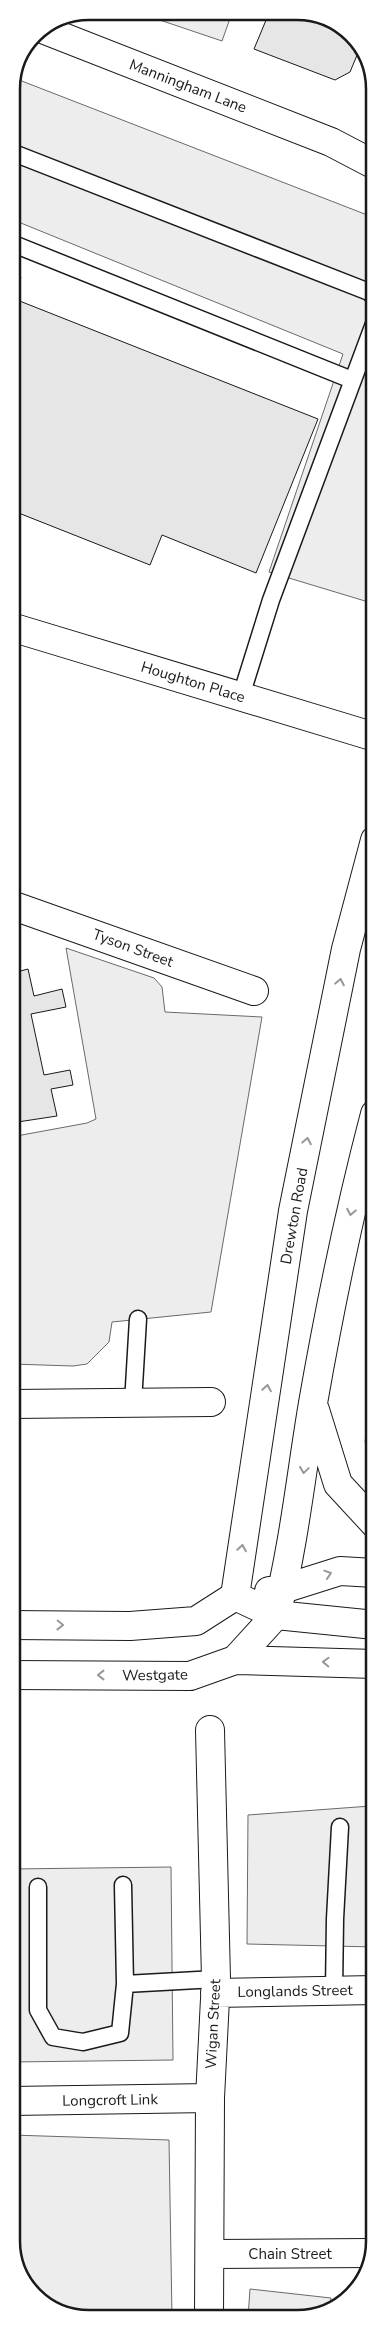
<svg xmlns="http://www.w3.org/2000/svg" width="386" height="2330" font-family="'Nunito Sans',sans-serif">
<rect width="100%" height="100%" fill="#fff"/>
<path fill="#ededed" stroke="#6a6a6a" d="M136,12l96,1 -10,28z
M14,78l361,140v386l-106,-32 74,-218 -332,-135v-135z
M66,948l88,30 8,9 3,25 97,5 -51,295 -99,10 -3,20 -22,22 -14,2 -62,-2v-227l76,-14 9,-4z
M375,1368v75l-10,-1z
M371,1806l4,57v84l-128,-3 1,-129z
M171,1867l2,193 -162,2v-193z
M11,2135l158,5 3,177 -103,-1 -39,-24 -19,-46z
M250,2289l81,9 -1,7 -28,14 -54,-1z"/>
<path fill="#e6e6e6" stroke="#1a1a1a" d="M269,13l48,1 39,24 4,10 -10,24 -15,8 -81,-31z
M11,273l10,4 -10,23z
M12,298l306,121 -62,154 -94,-38 -12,30 -139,-55z
M11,963l2,10 15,-4 6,27 28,-7 4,18 -35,7 13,61 26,-5 3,15 -22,4 6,27 -46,7z"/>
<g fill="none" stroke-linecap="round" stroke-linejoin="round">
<g stroke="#1a1a1a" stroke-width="19">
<path id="service" d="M11,152l358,140 6,6
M11,243l341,137
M241,696l30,-96 104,-279
M133,1403l5,-84
M38,1887v123l15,27 30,5 37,-9 5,-49 -2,-99
M125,1984l91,-5
M334,1991l1,-72 5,-92"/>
</g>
<g stroke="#1a1a1a" stroke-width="30">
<path id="minor" d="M11,627l364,110
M11,905l243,86
M11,1404l200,-2
M215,1993l160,-3
M11,2101l199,-3
M211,2254l159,-1
M209,2318l1,-220 6,-119 -6,-249"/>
</g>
<g stroke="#1a1a1a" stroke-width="30">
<path id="secondary" d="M11,1625l119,1 66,-5 39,-25
M235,1660l140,4
M11,1675l179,1 45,-16 41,-45"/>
</g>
<g stroke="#1a1a1a" stroke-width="30">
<path id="primary" d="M45,30l286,112 44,23
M315,1410l23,74 37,40
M269,1591l14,-2 57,-18 35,2
M235,1596l58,-385 53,-262 29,-109
M235,1596l41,19 99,10
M276,1615c18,-70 25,-141 37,-212 17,-97 37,-194 62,-289"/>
</g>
<use href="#service" stroke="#fff" stroke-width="16"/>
<use href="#minor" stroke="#fff" stroke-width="28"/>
<use href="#secondary" stroke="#fff" stroke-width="28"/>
<use href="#primary" stroke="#fff" stroke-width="28"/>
</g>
<defs><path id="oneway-chevron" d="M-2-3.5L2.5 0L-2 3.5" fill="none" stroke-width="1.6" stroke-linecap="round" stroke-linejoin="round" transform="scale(1.25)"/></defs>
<g stroke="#989898">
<use href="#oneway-chevron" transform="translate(340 982) rotate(-79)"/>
<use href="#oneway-chevron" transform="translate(307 1141) rotate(-79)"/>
<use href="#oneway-chevron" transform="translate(351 1212) rotate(101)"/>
<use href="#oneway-chevron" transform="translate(267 1388) rotate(-81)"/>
<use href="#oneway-chevron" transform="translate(304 1470) rotate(98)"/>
<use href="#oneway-chevron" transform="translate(242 1548) rotate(-81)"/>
<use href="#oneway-chevron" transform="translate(328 1574) rotate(-18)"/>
<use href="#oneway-chevron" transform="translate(60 1625) rotate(1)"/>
<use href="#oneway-chevron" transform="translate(326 1662) rotate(-178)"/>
<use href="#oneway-chevron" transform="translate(101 1675) rotate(-180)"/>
</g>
<g text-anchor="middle" stroke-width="4" stroke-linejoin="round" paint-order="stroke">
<g font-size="15" fill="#1a1a1a" stroke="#fff">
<text transform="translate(188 86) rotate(21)" y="5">Manningham Lane</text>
<text transform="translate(193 682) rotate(17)" y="5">Houghton Place</text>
<text transform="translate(133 948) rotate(20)" y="5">Tyson Street</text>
<text transform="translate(294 1216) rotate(-80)" y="5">Drewton Road</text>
<text transform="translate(155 1675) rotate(-1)" y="5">Westgate</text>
<text transform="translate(295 1991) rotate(-1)" y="5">Longlands Street</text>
<text transform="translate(213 2024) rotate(-87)" y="5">Wigan Street</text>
<text transform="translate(110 2100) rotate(-1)" y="5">Longcroft Link</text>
<text x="290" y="2259">Chain Street</text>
</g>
</g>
<path d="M0 0H386V2330H0ZM89 20H297A69 69 0 0 1 366 89V2241A69 69 0 0 1 297 2310H89A69 69 0 0 1 20 2241V89A69 69 0 0 1 89 20Z" fill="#fff" fill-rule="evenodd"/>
<path fill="none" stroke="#1a1a1a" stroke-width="2.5" d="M89 20H297A69 69 0 0 1 366 89V2241A69 69 0 0 1 297 2310H89A69 69 0 0 1 20 2241V89A69 69 0 0 1 89 20Z"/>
</svg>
